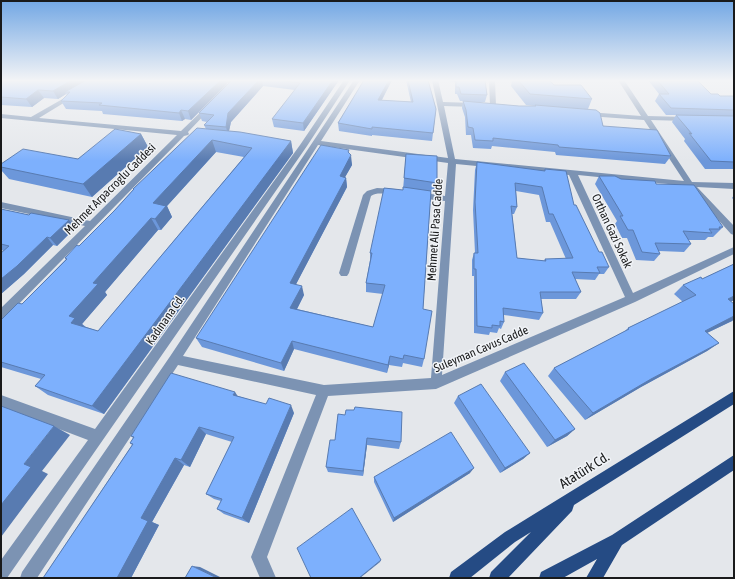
<svg xmlns="http://www.w3.org/2000/svg" width="735" height="579" font-family="'Asap Condensed',sans-serif">
<rect width="100%" height="100%" fill="#e4e7eb"/>
<g fill="none" stroke-linecap="round" stroke-linejoin="round">
<path fill="#7c93b3" fill-rule="evenodd" d="M206,80h25l7,2 -3,2 -26,-2z
M344,80h6l-43,66 -300,432h-6v-18l87,-120 -87,-33v-12l94,34 205,-284z
M354,80h6l-39,61 127,17 -16,-78h6l5,22 32,1 3,2 -3,2 -31,-1 11,53 229,22 -40,-61 -56,-4 -3,-2 3,-2 53,4 -23,-36h6l24,36 38,1 3,2 -3,2 -35,-1 41,62 42,1v6l-37,-2 37,39v9l-3,-1 -43,-48 -110,-11 55,118 101,-46v7l-99,48 -199,87 -108,7 -61,161 9,21h-16l-9,-21 65,-162 -138,-30 -141,213h-17l2,-6 149,-217zM318,145l130,18 -3,33 -28,-4 -4,3 4,3 28,3 -14,177 -107,7 -141,-29zM456,164l113,11 56,122 -183,78z
M489,80h6l1,26 -3,2 -3,-2z
M73,93l3,2 -1,1 -36,22 142,13 26,-25 5,1 -24,25 1,2 -1,1 -4,1 -179,182 -4,1v-11l84,-82 -84,-18v-6l89,19 87,-86 -176,-17v-4l30,3z
M377,188l19,1 4,3c-7,6 -20,-2 -29,4l-22,77 -2,3h-6l-2,-3 24,-78 4,-4z"/>
<path fill="#254b84" fill-rule="evenodd" d="M734,391v13l-160,101 -2,6 -64,67h-19l2,-6 40,-40 -16,10 -45,36h-21l2,-6 54,-40z
M734,455v15l-112,75 -19,33h-17l11,-19 -34,19h-24l2,-6 71,-37z"/>
</g>
<path fill="#6c97da" fill-rule="evenodd" d="M1,80l226,4 -36,36 -6,-1 -3,2 -79,-7 -1,-3 -36,-2 -5,-8 6,-6 -1,-1 -8,5 -14,-1 -12,9 -31,-2z
M232,80h107l-35,51 -30,-4 -2,-8 23,-29 -32,-4 -32,36 -2,9 62,10 2,12 -189,261 -56,-19 -13,-9 6,-7 -40,-12v-47l21,-16 44,-45 -1,-1 14,-12 35,-35 19,-21v-1l73,-60 -2,-4 3,-3 -5,-1 -3,-8zM216,152l28,5 -146,174 -12,-4 -4,-3 25,-29 -2,-3 53,-62h3l11,-13 -5,-11z
M364,80h28l-10,20 29,2 -5,-22h22l8,29 -4,32 -60,-6v1l-33,-5 -1,-8z
M441,80h44l2,15 -2,7h-12l46,4h16l-9,-1 -15,-19 1,-6h37l5,5 38,14 -4,10 15,17 68,30 -6,8 -109,-9 -1,-3 -63,-6 -1,3 -18,-1 -2,-13h-5l-1,-18 -3,-9 1,-7h-3l-3,-7h-2v-12z
M648,80h49l14,14 9,2h14v73h-29l-21,-28 1,-2 -13,-17 4,-7h-10l-11,-14 4,-7z
M730,80h4v3z
M141,134l7,13 -56,50 -83,-18 -8,-9v-6l77,-5z
M349,153l3,12 -7,12 1,1 1,9 -51,97 8,11 -7,14 76,18 10,-33 -17,-2v-9l4,-23v-7l33,-63 3,-36 31,29 -2,10 -4,-1 -8,117 1,50 -2,8 -19,-4 -1,4 -13,-2 -2,8 -93,-24 -10,22 -82,-24 -6,-9z
M477,162l67,9 1,-2 29,36 25,47 10,15 -5,7h-5l-4,6 -20,-1 6,13 -5,7h-35l2,14 -4,7 -35,-5v7l-3,7 -2,-1 -2,5 -7,-1 -1,3 -15,-2v-57h-2v-16l2,-7h1l-2,-43 2,-40zM516,191l23,4 7,27h4l16,37h-21l-1,2 -27,-3 -5,-44h2l3,-7z
M599,176l57,8 67,43 -10,10h-5l-3,3h-17l3,4 -7,8 -25,-1 1,3 -6,7 -18,-1 -9,-22h-5l-7,-14 2,-3 -22,-37z
M734,195v5l-2,-2z
M1,209l28,6 40,5 6,8 -18,18 -4,-1 -29,29 -23,20v-41l3,-2 -3,-1z
M734,264v36l-4,2 4,2v15l-2,2 -25,12 12,10 -12,8 -66,36 -56,33 -37,-44 6,-8 70,-36 4,-4 55,-26 -9,-8 9,-9 19,-6z
M505,372l70,57 -8,7 -20,11 -47,-66z
M238,396l56,17 -45,110 -25,-9 -7,-5 4,-8 -7,-2 -8,-5 26,-52 -26,-8 -16,33 -6,-2 -32,57 7,3 -28,53h-88l89,-133 -2,-2 3,-5 -2,-2z
M458,396l72,57 -7,6 -23,14 -46,-70z
M338,414l63,28 -2,7 -32,-4 -4,31 -35,-4 -2,-5 9,-27z
M470,473l-77,49 -19,-40v-5z"/>
<path fill="#587bb1" d="M72,80h18l-25,12 1,2 -8,5 -5,-8z
M221,80h4l2,4 -36,36 -3,-9z
M259,80h3l1,6 -32,36 -3,13 -2,-8 2,-14z
M333,80h6l-35,51 -1,-8z
M389,80h3l-14,27v-7z
M38,90l6,8 -12,9 -6,-8z
M181,110l4,9 -3,2 -3,-8z
M141,134l7,13 -56,50 -9,-13z
M212,140l4,12 -49,54 5,11 -11,13 -6,-11 -2,-16z
M291,141l2,12 -189,261 -12,-8z
M349,150v9l2,-4 1,10 -12,21v-10z
M346,178l1,9 -55,105 -2,-9z
M151,218l7,12 -53,62 2,3 -25,29 4,4 -15,-5 -2,-7 24,-33z
M69,220l6,8 -18,18 -7,-8z
M47,237l6,8 -29,29 -23,20v-15z
M302,286l2,9 -11,22 -3,-9z
M734,296v4l-17,9 11,-10z
M734,316v3l-2,2 -38,18 11,-8z
M292,341l2,8 -10,22 -3,-8z
M719,343l-12,8 -66,36 -56,33 8,-7 58,-34z
M390,356l-1,9 -2,8 1,-8z
M235,392l6,9 -8,-6z
M291,405l3,8 -45,110 -7,-5z
M54,426l16,9 -28,36 6,3 -47,63v-32l23,-41z
M199,427l7,7 -16,33 -9,-7z
M575,429l-8,7 -20,11 8,-7z
M367,438v7l-4,31v-5z
M530,453l-7,6 -23,14 5,-5z
M175,458l9,7 -32,57 7,3 -28,53h-14l24,-60z
M474,468l-4,5 -77,49 1,-4z
M381,560l-1,2 -20,16h-1z
M192,566l8,1 22,11h-5z"/>
<path fill="#7db0fd" stroke="#587bb1" fill-rule="evenodd" d="M1,80h71l-19,11 -15,-1 -12,9 -25,-2z
M86,80h135l-33,31 -7,-1 -2,3 -80,-8 3,-2 -41,-2 9,-9h-5z
M232,80h27l-31,33 -2,14 -22,-2 10,-10 -15,-2z
M278,80h55l-30,43 -31,-4 28,-36z
M364,80h25l-11,20 35,2 -5,-22h20l8,29 -3,24 -61,-6v2l-34,-6z
M456,80h29l2,15 -26,-1 -2,-7h-3z
M518,80h31l5,5h27l11,14 -62,-5z
M657,80h40l14,14h7l2,2h14v14l-63,-2 -12,-14h10z
M463,101l56,5h17l-1,-1 61,5 4,3 3,13 54,4 14,26 -112,-9 -1,-2 -65,-7v3l-18,-1 -2,-12 -5,-1 -2,-17z
M676,115l58,1v46l-23,-1 -22,-28 3,1z
M197,128l43,4 51,9 -199,265 -57,-20 10,-11 -44,-13v-42l17,-17 4,1 45,-45 -2,-1 12,-13 2,1 35,-35 20,-22h-1zM212,140l40,8 -154,183 -27,-8 4,-5 -6,-2 29,-32 -5,-1 58,-65 4,1 11,-13 -13,-3z
M115,129l26,5 -58,50 -82,-17v-3l22,-15 55,10z
M321,145l28,5 -1,2 3,3 -11,21 6,2 -56,105 12,3 -12,22 83,19 12,-42 -19,-2 6,-30h-2l14,-65 19,2v-3l28,4 -8,118 9,2 -8,48 -20,-4 -1,4 -13,-3 -2,9 -96,-24 -11,22 -85,-25z
M406,154l31,2v27l-33,-5z
M477,162l68,9v-2l21,2 8,34h2l23,47h3l7,15h-12l3,6 -28,-1 9,20h-41l3,21 -40,-5 1,14 -4,-1v5l-8,-1v3l-15,-2 -1,-57h-2v-16h4l-3,-51zM515,183l27,4 7,27h4l20,44 -28,1 1,2 -29,-3 -6,-52 6,1z
M599,176h16l6,3 34,2 1,3 38,1 29,42h-4l1,2h-11l3,4 -29,-2 8,13 -36,-1 5,11 -18,-2 -9,-22h-5l-8,-14h3z
M1,209l28,6 2,-2 38,7 -19,18 -3,-1 -30,29 -16,13v-26l8,-7 -8,-2z
M734,264v32l-6,3 6,5v12l-29,15 14,12 -68,36 -58,34 -39,-45 75,-39 -1,-1 68,-33 -13,-10 18,-8 1,2z
M524,363l51,66 -20,11 -50,-68z
M171,373l64,19 -2,3 33,9 3,-6 22,7 -49,113 -25,-9 5,-10 -16,-5 28,-57 -35,-10 -18,33 -6,-2 -34,60 7,3 -31,57h-74l90,-134 -3,-1 4,-6 -3,-1z
M481,384l49,69 -25,15 -47,-72z
M1,406l53,20 -30,38 7,3 -30,38z
M355,407l47,5 -1,30 -34,-4 -4,33 -37,-4 4,-27h5l3,-26 7,1 1,-5h8z
M451,432l23,36 -80,50 -20,-41z
M352,508l29,52 -22,18h-48l-14,-30z
M192,566l25,12h-32z"/>
<linearGradient id="sky" x2="0" y2="1"><stop stop-color="#72a7e4"/><stop offset="0.5" stop-color="#f3f4f6"/><stop offset="1" stop-color="#f3f4f6" stop-opacity="0"/></linearGradient>
<rect width="735" height="161" fill="url(#sky)"/>
<g text-anchor="middle" stroke-width="3" stroke-linejoin="round" paint-order="stroke">
<g font-size="12" fill="#191a1b" stroke="#f1f4f8">
<text transform="translate(110 189) rotate(-45)" y="4">Mehmet Arpacroglu Caddesi</text>
<text transform="translate(435 230) rotate(-86)" y="4">Mehmet Ali Pasa Cadde</text>
<text transform="translate(612 231) rotate(65)" y="4">Orthan Gazi Sokak</text>
<text transform="translate(165 320) rotate(-55)" y="4">Kadınana Cd.</text>
<text transform="translate(481 349) rotate(-23)" y="4">Suleyman Cavus Cadde</text>
</g>
<g font-size="14" fill="#191a1b" stroke="#f1f4f8">
<text transform="translate(584 470) rotate(-32)" y="5">Atatürk Cd.</text>
</g>
</g>
<rect width="735" height="579" fill="none" stroke="#191a1b" stroke-width="4"/>
</svg>
